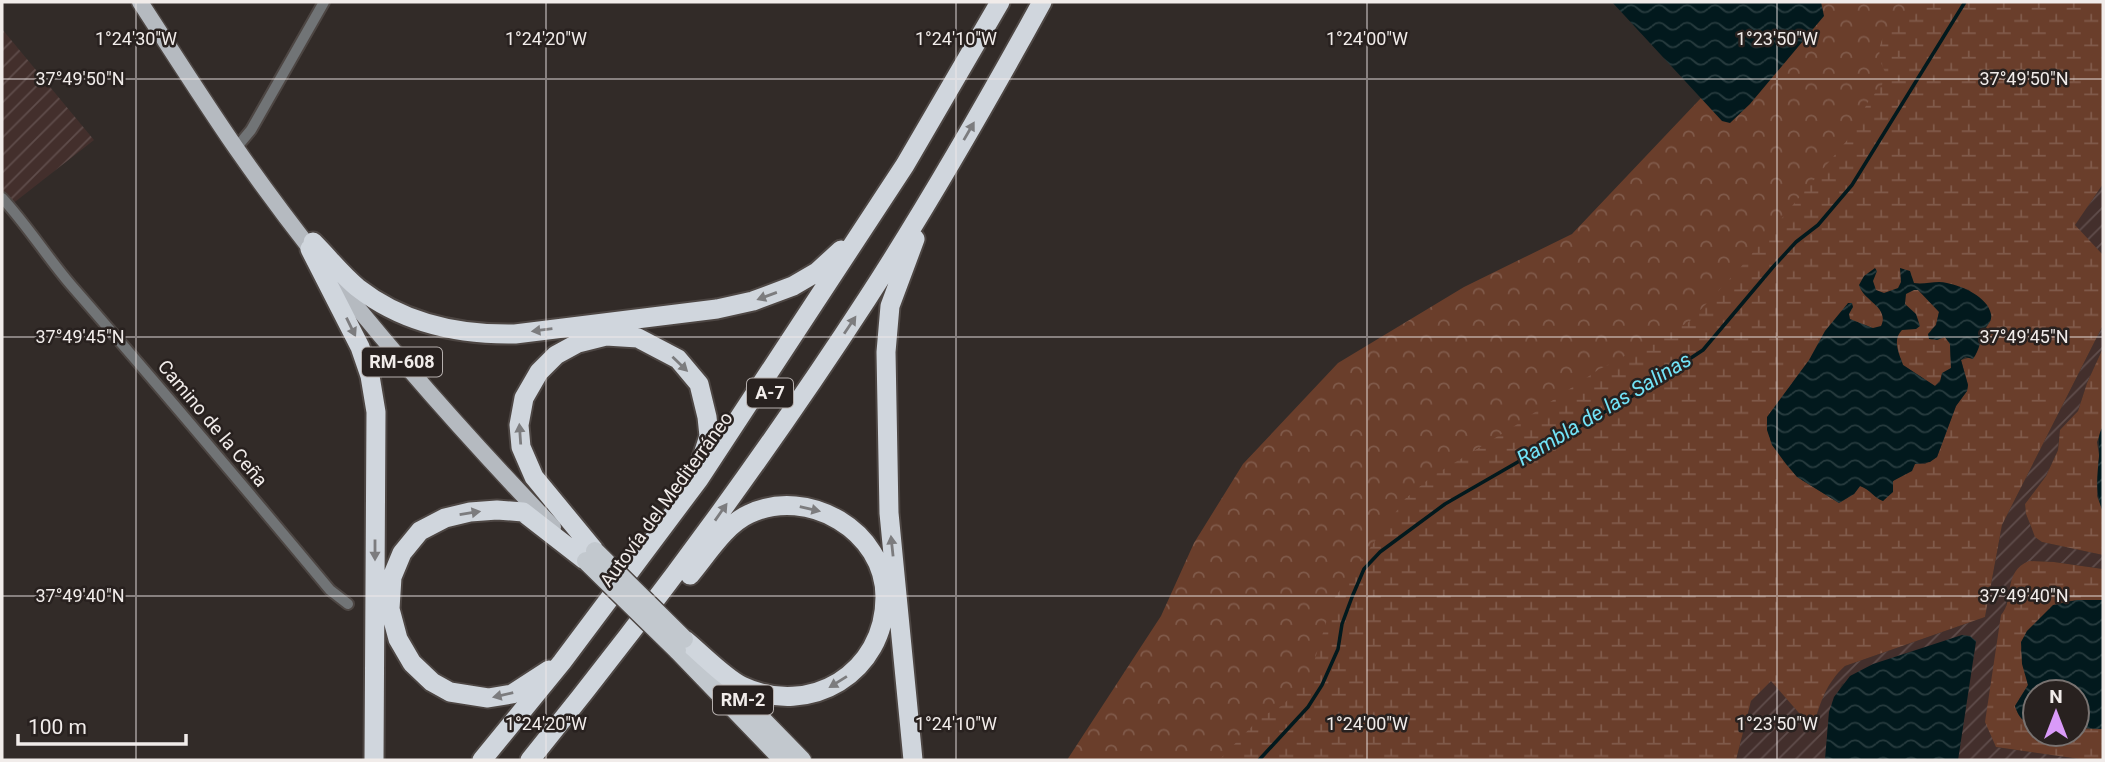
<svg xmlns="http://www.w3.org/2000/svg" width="2105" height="762" font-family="Roboto,sans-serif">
<defs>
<pattern id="industrial-furrows" width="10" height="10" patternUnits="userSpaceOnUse" patternTransform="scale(1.75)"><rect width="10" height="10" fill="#432f2c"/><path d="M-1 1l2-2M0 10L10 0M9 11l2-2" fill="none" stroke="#5f4d4b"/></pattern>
<pattern id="forest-crowns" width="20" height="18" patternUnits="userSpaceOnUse" patternTransform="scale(1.75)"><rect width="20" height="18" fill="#6a3e2b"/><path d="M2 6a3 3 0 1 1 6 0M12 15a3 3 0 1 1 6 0" fill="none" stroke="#805a4a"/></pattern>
<pattern id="wetland-marsh" width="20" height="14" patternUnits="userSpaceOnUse" patternTransform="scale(1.75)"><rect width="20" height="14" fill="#6a3e2b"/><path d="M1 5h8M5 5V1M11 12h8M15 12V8" fill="none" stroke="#805a4a"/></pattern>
<pattern id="water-waves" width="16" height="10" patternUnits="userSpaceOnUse" patternTransform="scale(1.75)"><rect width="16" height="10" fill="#02191d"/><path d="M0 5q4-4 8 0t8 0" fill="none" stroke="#273b3e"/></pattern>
</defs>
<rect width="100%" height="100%" fill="#322b28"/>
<path fill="url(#industrial-furrows)" d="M2,29l92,111 -83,65 -9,-13z
M2103,184v71l-29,-29z
M2103,325v23l-16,35 -9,28 -19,26 -1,13 -12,26 -21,28 1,10 6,15 10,13 61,13v14l-49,-7 -25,-1 -22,35 -11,151 91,13h-129l18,-118 -134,42 -13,28 -4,48h-89l15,-59 20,-21 42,49 7,-26 14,-28 11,-9 140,-49 17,-92z"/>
<path fill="url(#forest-crowns)" d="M1772,2h331v108l-305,374 -336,276h-395l94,-144 33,-73 49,-79 95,-101 126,-76 108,-53 165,-174z"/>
<path fill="url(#wetland-marsh)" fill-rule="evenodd" d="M1918,2h185v182l-28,41 28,30v70l-101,200 -17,92 -140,49c-19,17 -26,39 -32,63l-42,-48 -20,20 -15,59h-517l42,-43 22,-12 27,-30 23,-75 72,-101 26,-22 82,-50 85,-57 91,-48 51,-54 109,-130 20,-38 13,-15 3,-13c-18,-34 11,-48 33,-70zM1900,268l10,3 4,12 31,-1 24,8 22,30 -9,14 -7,22 -14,4 7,25 -1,6 -11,15 -19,51 -12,7h-10l-17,13 -5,4 -10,20c-9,-3 -13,-12 -23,-15l-6,8 -15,9 -42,-26 -11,-13 -14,-19 -5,-15v-13l42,-57 16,-29 23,-28 5,4 -4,7 1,5 24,9 7,-2c7,-16 -9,-23 -20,-32l16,-23 -4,10 3,9 8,3 14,-5 3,-6z
M1914,290h4l21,22 -3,13 -5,5 10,7h4l5,7 1,24 -16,18 -32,-21c-9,-29 -10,-29 17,-44l-15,-17 1,-10z
M2103,348v78l-6,16 2,13 -2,41 6,16v43l-61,-13 -7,-5 -3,-8 -6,-15 -1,-10 21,-28 12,-26 2,-20 18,-19 9,-28z
M2029,561l25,1 49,7v31l-38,1 -17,10 -21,20 -6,19 7,35 -13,21c4,12 8,16 20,20v8h42v-6l26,1v31h-16l-91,-13 -11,-25 16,-107c14,-15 1,-43 28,-54z"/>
<path fill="url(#water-waves)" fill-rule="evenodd" d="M1612,2h209l3,14 -74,88 -20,19 -8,-2z
M1875,268l2,3 -4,10 3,9 8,3 14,-5 3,-6 -1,-14 10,3 4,12c11,2 22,-3 33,0 15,3 41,14 44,31 2,8 -7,13 -9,20 -2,10 -3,16 -9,25l-8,-2 -4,3 7,25 -1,6 -11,15 -19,51 -7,5 -15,2 -3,7 -19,10v11l-10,9c-9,-3 -13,-12 -23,-15l-6,8 -15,9 -42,-26 -11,-13 -14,-19 -5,-15v-13l42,-57 16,-29 23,-28h4l1,4 -4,7 1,5 23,9 8,-2c9,-19 -18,-25 -22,-41l5,-9zM1914,290h4l21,22 -3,13 -8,9 1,5 8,1 8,-3 5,7 1,24 -9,5 -2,9 -5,4 -32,-21c-4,-12 -11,-25 -1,-35l14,-1 4,-3 -4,-12 -11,-10 1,-10z
M2103,426v86c-8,-20 -6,-34 -4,-55 1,-12 -3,-19 4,-31z
M2077,600h26v129l-26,-1v-36h-42v34c-12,-4 -16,-8 -20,-20l13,-21 -6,-21 -1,-22 6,-11 26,-26z
M1962,635l8,1 6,5 -18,119h-133l4,-48 5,-15 16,-21 23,-12z"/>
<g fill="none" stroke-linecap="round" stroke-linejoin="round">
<path stroke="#02191d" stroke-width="3.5" d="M1259,760l49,-53 14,-22 16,-36 4,-25 10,-27 12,-28 16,-17 65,-48 196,-113 62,-41 70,-83 23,-25 22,-17 34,-40 113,-183"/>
<g stroke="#4d4643" stroke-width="14">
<path id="minor" d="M236,148l15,-18 73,-128
M2,198c25,27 45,59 69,87 88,101 174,203 259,305l18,14"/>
</g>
<g stroke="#4d4643" stroke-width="19">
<path id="primary" d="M140,2c32,49 63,98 96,146 94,135 203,260 317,379"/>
</g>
<g stroke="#4d4643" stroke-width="21">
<path id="trunk" d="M677,650l106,110
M721,677l81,83"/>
</g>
<g stroke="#4d4643" stroke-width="23">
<path id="motorway" d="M313,242c15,15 29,33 45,46 45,35 102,47 157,46l202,-25 36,-8 40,-15 24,-14 24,-22
M310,249l50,98 10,29 6,36 -2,348
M595,551l-61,-74 -13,-30 -2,-22 5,-27 15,-26 17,-17 22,-12 28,-7 32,2 40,21 21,25 8,33 2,19 -10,31
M684,639c16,13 41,39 58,47 68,32 143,-13 143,-89 0,-66 -77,-111 -136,-83 -24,11 -42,41 -59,61
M549,670l-37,24 -24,4 -38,-6 -18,-10 -20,-19 -14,-24 -8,-30 2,-32 10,-24 18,-22 25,-13 25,-6 27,-2 26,2 63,49
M482,760l80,-98 137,-183 206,-314 95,-163
M530,760c120,-148 233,-301 337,-461 63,-97 120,-197 175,-297
M913,760l-24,-247 -3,-161 4,-46 25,-67"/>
</g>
<use href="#minor" stroke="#717476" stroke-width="10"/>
<use href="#primary" stroke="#b5bac0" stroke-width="16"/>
<use href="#trunk" stroke="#c2c8ce" stroke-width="18"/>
<use href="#motorway" stroke="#d0d6dd" stroke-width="19"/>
<g stroke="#4d4643" stroke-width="21" stroke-linecap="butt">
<path id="trunk-bridge" d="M595,551l89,88
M586,561l91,89"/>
</g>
<use href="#trunk-bridge" stroke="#c2c8ce" stroke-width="18"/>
</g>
<defs><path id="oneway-solid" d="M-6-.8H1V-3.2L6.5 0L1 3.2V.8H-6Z" transform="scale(1.75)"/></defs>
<g fill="#7c7c7e">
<use href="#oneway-solid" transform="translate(969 131) rotate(-60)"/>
<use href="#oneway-solid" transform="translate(767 296) rotate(160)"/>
<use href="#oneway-solid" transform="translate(850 325) rotate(-56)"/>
<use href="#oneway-solid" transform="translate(351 327) rotate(64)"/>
<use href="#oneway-solid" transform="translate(542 330) rotate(173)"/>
<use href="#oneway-solid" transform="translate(680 364) rotate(44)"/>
<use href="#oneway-solid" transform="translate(520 434) rotate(-94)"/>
<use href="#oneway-solid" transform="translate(810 509) rotate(13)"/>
<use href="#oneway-solid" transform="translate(721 512) rotate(-55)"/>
<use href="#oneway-solid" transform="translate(470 513) rotate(-9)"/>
<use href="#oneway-solid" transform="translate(892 546) rotate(-96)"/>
<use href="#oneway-solid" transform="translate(375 550) rotate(90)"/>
<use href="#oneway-solid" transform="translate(838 682) rotate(148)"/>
<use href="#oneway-solid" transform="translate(503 695) rotate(167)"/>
</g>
<path fill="none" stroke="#f1ecea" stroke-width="2" stroke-opacity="0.45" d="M136,2v758M546,2v758M956,2v758M1367,2v758M1777,2v758M2,79h2101M2,337h2101M2,596h2101"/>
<g text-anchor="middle" stroke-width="5" stroke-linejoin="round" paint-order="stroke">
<g fill="#28211f" stroke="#b5afad" stroke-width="2">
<rect x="362" y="347.5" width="80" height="29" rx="5"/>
<rect x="747" y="378.5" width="46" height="29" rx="5"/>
<rect x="713" y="685.5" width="60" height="29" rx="5"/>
</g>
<g font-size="18" font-weight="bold" fill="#f1ecea">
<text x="402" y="368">RM-608</text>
<text x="770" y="399">A-7</text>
<text x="743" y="706">RM-2</text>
</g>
<g font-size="19" fill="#f1ecea" stroke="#28211f">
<text transform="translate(213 423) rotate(50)" y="7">Camino de la Ceña</text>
<text transform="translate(666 499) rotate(-54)" y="7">Autovía del Mediterráneo</text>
</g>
<g font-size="21" font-style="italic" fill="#72e3f7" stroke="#28211f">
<text transform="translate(1604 409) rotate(-31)" y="7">Rambla de las Salinas</text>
</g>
</g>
<g font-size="18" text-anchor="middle" fill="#f1ecea" stroke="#28211f" stroke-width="5" stroke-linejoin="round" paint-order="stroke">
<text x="136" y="45">1°24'30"W</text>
<text x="546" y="45">1°24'20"W</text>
<text x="956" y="45">1°24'10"W</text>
<text x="1367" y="45">1°24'00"W</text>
<text x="1777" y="45">1°23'50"W</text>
<text x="80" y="85">37°49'50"N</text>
<text x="2024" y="85">37°49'50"N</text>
<text x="80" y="343">37°49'45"N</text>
<text x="2024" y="343">37°49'45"N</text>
<text x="80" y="602">37°49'40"N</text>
<text x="2024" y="602">37°49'40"N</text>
<text x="546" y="730">1°24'20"W</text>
<text x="956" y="730">1°24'10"W</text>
<text x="1367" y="730">1°24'00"W</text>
<text x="1777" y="730">1°23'50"W</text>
</g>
<rect width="2105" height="762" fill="none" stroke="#f1ecea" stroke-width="7"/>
<g transform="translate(2056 713)"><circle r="33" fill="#28211f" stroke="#787270" stroke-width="2"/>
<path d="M0-5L12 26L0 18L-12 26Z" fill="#d99af8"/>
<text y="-10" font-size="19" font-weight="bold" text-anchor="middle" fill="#f1ecea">N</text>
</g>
<path d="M18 734v10h168v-10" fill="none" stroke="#f1ecea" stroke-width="3.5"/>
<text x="28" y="734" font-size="21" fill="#f1ecea" stroke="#28211f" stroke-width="5" paint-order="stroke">100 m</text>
</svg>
